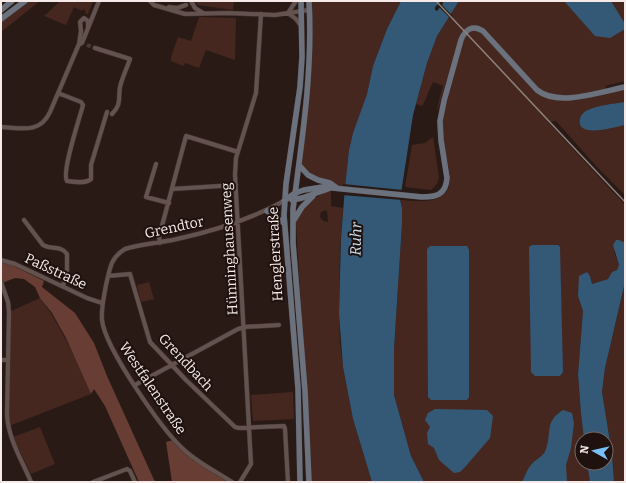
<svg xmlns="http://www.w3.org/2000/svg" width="626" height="483" font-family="Bitter,serif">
<rect width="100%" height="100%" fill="#291a16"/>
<path fill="#46271f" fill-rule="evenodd" d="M25,1h15l-39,31v-12z
M60,1h33l-5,13h-2l-1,-4 -2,-1 -1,2 -8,-4 -8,18 -22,-9z
M195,1h39l-1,9 -35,-5z
M309,1h92l-14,28 -14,37 -6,28 -14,39 -4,17 -4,37h-16l-20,-13 -9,-10 8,-81z
M459,1h166v80l-20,5 3,7 17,-4v106l-28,-28 -41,-46 -8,1 77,83v36l-11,11 5,13 -2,5 -5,2 -4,7 -16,5 -2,-8 -11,14 -1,6 5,15 -5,63 3,40 3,25h-2v24h5l3,19h-166l-13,-26 -17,-61v-46l8,-125v-16l-2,-8c14,1 40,5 48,-11 6,-13 -6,-43 -6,-58 -1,-23 10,-55 17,-78 2,-7 6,-13 8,-20h-6l-23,76 -1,-1 6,-22 -10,-4 -10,23 -2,1 -5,-2 11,-41 10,-27z
M199,17l37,1 -1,42 -29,-10 -7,18 -14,-5 -2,3 -12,-5v-4l7,-20 13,4z
M433,137l6,40c-1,6 -3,9 -8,13l-26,-3 7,-42 13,-2z
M330,190h1v16l12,2 -3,40 -1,66 1,29 3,24 10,52 19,63h-63l-3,-92 -10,-167c7,-18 17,-25 34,-33zM327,210l1,12 -5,-1 -3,-4 1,-5z
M149,282l5,17 -13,3 -4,-17z
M625,282v200h-11l-2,-28 -10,-62 3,-24z
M40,298c22,29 36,62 51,96l-82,32v-114z
M293,392l1,27 -41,2 -2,-26z
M40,427l15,37 -24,10 -18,-37z"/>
<path fill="#683d33" d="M4,262l6,2 34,17 -2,6 33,26 19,30 13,33 48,106h-16l-34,-76 -11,-17 -3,5 -25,-56 -14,-25 -12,-15 -5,-11 -11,-8 -9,-1 -13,5 -1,-20z
M173,440l9,9 48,33h-58l-6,-40z"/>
<path fill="#345976" d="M401,1h40l-6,6v3l2,1 6,-7v-2l-2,-1h18l-22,35 -10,27 -14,52 -13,85 2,8v16l-8,125v46l17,61 13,26h-52l-19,-63 -10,-52 -4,-53 2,-76 4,-51 4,-37 4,-17 14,-39 6,-28 14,-37z
M564,1h47l14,23v5l-15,9 -15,-2z
M625,102v23c-10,2 -49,14 -45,-6 1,-5 4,-7 8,-9 11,-5 25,-6 37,-8z
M616,240h3l4,2 2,-1v41l-20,86 -3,24 10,62 2,28h-24l-3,-19h19v-24h-22l-3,-25 -3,-40 5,-63 -5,-15 1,-20 8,-4 3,4 2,8 16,-5 4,-7 5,-2 2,-5 -6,-20z
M532,245h26l2,2 3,125 -3,4h-25l-4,-4 -2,-125z
M430,246h37l2,4v147l-2,3h-36l-3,-3 -1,-148z
M435,409l52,1 6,6 -3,22 -24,28 -6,6 -6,1 -15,-13 -5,-12 -6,-4 -1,-11 3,-6 -5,-7 3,-7z
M563,410l9,3 2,10 -3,25 -5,17 1,17h-45c3,-5 5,-13 9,-17 4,-6 13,-8 15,-16 6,-17 -2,-27 17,-39z"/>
<path fill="#291a16" d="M441,4l12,12 -2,3 -12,-12z
M343,184l60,6 -1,10 -60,-5z"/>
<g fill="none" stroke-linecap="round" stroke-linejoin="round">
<path stroke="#483935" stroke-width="4" stroke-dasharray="4 2" stroke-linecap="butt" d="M87,45l8,3"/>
<g stroke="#433735" stroke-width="5">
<path id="street" d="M150,1l4,4 31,9 43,-1 47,2 34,-5
M191,1l4,7 8,5
M169,7l8,1 9,-3
M288,13l8,6 6,8
M288,13l8,-12
M80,44l2,-1 17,-42
M95,48l35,11c-3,9 -8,19 -10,28 -2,11 2,17 -8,27
M58,93l23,9 2,3c-3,12 -22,68 -16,76 8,1 19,3 24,-2v-14l16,-53
M1,127c20,1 39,7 49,-15l29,-68 2,-13 -1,-9 4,-4 4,3v7
M156,164l-10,33 23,6
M172,189l64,-4
M24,220l19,25c8,5 18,0 24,9v17l-4,15
M160,243l-1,-6 27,-101 52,16
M1,260l14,4 72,34 15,5
M108,276l22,-2 20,68 36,38 49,47 4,1 45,-2 1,3 3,53
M1,282l7,20 1,10 -2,102c1,25 15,46 24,68
M1,360h7
M135,385l103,-56 6,-2 35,-2
M93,482l34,-13 3,2 5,11
M232,482c-17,-11 -36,-20 -50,-34 -21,-20 -77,-100 -80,-128 -1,-12 2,-23 4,-35 4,-16 4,-27 19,-36 16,-5 35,-6 52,-10 37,-8 74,-20 107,-38
M240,482l11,-18 -16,-290 1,-16 20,-65 5,-79"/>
</g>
<g stroke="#433735" stroke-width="6">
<path id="secondary" d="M309,1c4,70 -7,139 -16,208v34l12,148 4,91
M1,10l11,-9
M1,19l24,-18
M299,165l9,10 10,5 12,3 7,5
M292,200l10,-2 26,-9
M284,201l11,-8 9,-3 19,-3 99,10c14,0 24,-2 25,-19l-6,-38 -1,-19 4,-20 17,-61c4,-10 11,-16 22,-9l54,59c21,17 63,2 88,-3
M267,211l17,12
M294,220l8,-13 11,-11
M300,482l-2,-94 -14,-173 2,-31 14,-97 2,-30 -1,-56"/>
</g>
<use href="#street" stroke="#64524e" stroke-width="4"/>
<use href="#secondary" stroke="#6b717d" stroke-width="5.5"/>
<path stroke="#8d807c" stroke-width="1.5" d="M436,1l189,201"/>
</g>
<g text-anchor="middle" stroke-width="4" stroke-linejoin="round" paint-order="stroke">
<g font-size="14" fill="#f5eae7" stroke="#1f110e">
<text transform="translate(174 227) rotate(-12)" y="5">Grendtor</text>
<text transform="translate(229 249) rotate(-93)" y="5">Hünninghausenweg</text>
<text transform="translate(275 254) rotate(-93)" y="5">Henglerstraße</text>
<text transform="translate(56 271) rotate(25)" y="5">Paßstraße</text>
<text transform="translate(186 362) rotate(47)" y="5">Grendbach</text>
<text transform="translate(153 388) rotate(56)" y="5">Westfalenstraße</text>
</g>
<g font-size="15" font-style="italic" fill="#c9e1f5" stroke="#1f110e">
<text transform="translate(356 239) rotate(-88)" y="5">Ruhr</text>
</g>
</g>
<rect width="626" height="483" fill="none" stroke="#f5eae7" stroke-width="4"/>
<g transform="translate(594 451) rotate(278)"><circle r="19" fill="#1f110e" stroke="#756865"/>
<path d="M0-3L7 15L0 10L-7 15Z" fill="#77c0f7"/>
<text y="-6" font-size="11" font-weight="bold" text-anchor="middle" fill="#f5eae7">N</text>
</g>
</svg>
